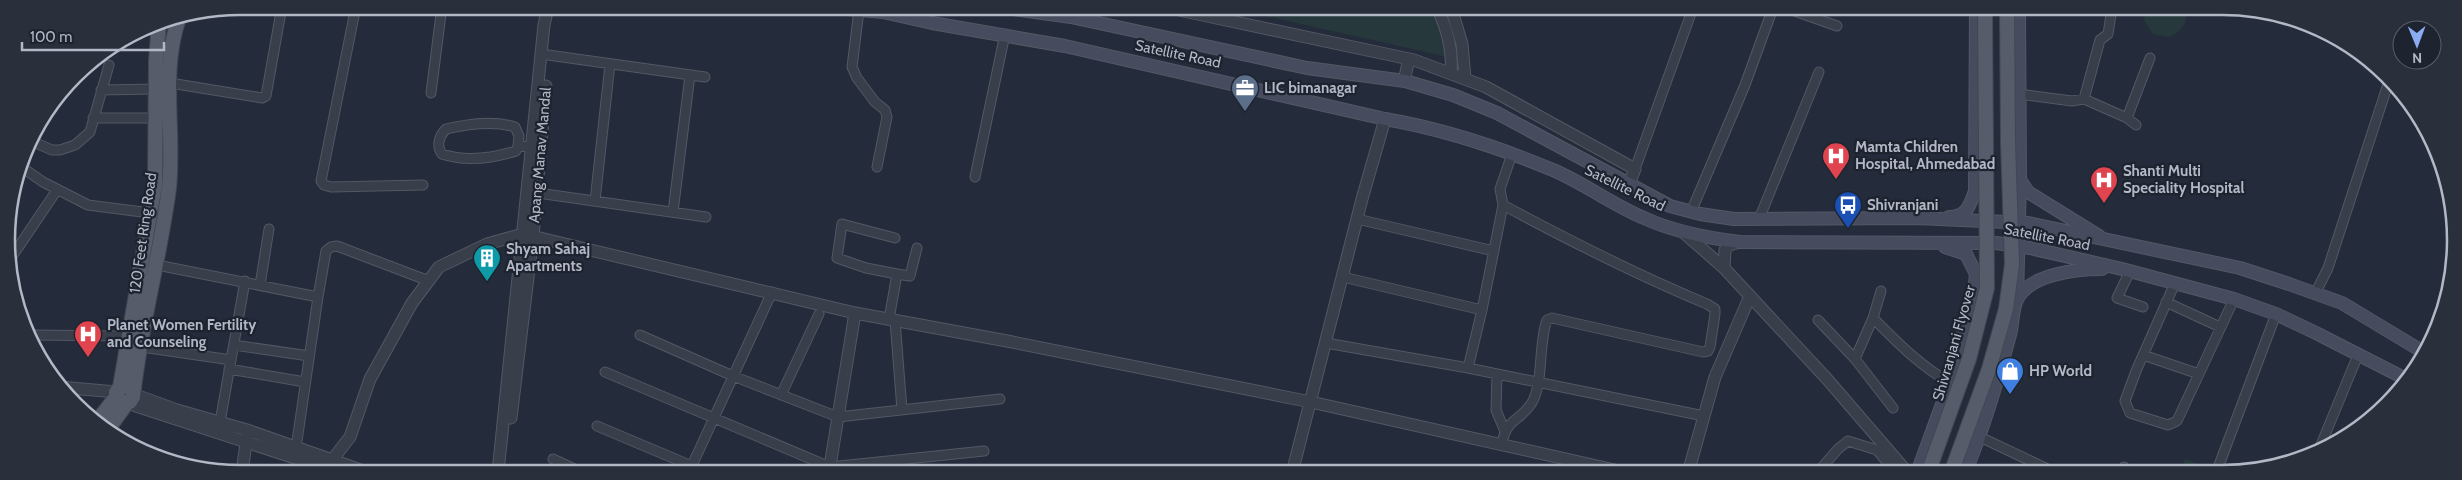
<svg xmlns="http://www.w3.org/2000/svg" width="2462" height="480" font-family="Cabin,sans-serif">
<rect width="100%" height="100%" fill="#242b3a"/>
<path fill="#27383c" d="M1225,7h219l10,26 3,26z
M2146,8h38c6,14 -3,24 -15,29l-16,-3 -9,-14z
M2185,459l26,9 -2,5h-19l-9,-3z"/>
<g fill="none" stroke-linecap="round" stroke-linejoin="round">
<g stroke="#535865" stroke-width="11">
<path id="minor" d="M356,6l-35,175 3,4 7,2 92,-2
M1786,8l51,18
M859,10l-7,57 5,11 18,24 10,8 2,7 -10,50
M548,55l157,22
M170,83l92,15 4,-2 16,-90
M101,90l54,-1
M431,93l11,-87
M2019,94l53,7 12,-2 43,19 23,-60
M2084,99l16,-59 8,-6 4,-26
M93,118h62
M2127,118l9,7
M31,141l21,9h8l15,-5 15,-13 19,-67
M518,146l1,-10 -4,-9c-22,-7 -47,-3 -69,2 -7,7 -10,17 -4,25 24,8 51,4 74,-3l2,-5 13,1
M20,166l23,16 45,23 62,8
M1635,169l58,-161
M975,177l30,-143
M531,192l175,25
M595,201l15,-137
M673,212l17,-137
M1691,212l54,-127 28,-77
M1357,219l137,32
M1759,219l60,-147
M895,238l-53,-14 -5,34 29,10 31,6
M11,258l46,-68
M157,265l161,32 -22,151
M2130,271l-13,27 26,9
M1343,277l139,33
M2175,283l-39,88 -11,30 5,12 38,12 9,-4 57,-122
M260,285l9,-56
M1881,291l-8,27c24,24 47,48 76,64
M2315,294l13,-26 61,-187
M318,297l8,-46 5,-4 6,-1 92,35
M2166,302l54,25
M889,319l8,-45 13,2 7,-28
M895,320l7,90
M1818,320l37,39 38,49
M30,335l99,1
M640,335l93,41 105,41 162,-18
M1326,343l142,25 236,48
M234,345l75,11
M142,347l89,13
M2143,355l56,19
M1855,359l18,-41
M1468,368l14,-58 21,-105 -3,-16 12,-35
M229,369l76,13
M605,372l225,95 154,-16
M1497,374l-1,36 8,19
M781,395l38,-81
M220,422l25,-141
M597,426l109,46
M1980,437l76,36
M1502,443c5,-25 17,-21 29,-39 13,-19 7,-61 16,-84l5,-2 151,34 5,-1 2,-4 5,-33v-5l-8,-5c-70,-29 -137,-63 -204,-99
M2318,452l40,-97
M553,459l28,13
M689,472l83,-180
M1817,473l21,-24 10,-8 29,9 19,23
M2121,473l3,-6
M2216,473l60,-159"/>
</g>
<g stroke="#535865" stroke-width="13">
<path id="tertiary" d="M1165,7l249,53 72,27 149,82 -6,15
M1437,7c10,22 16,42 14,66
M1451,7l11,37 3,34
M1404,81l5,-22
M1683,232l41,36 103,111 81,94
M1724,268l1,-18 4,-5 11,-3
M60,387l56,5
M133,394l44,16 70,20 119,42
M130,402l6,4 202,66
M511,418l22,-182 13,-150
M332,460l18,-23 20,-58 42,-76 27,-36 48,-23 36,-10 332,79 152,28 304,61 317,71
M242,472l5,-36
M498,472l46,-447 4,-18
M829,472l26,-159
M1292,473l70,-274 23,-80
M1688,473l27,-96 35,-81"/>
</g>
<g stroke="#535865" stroke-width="14">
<path id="secondary" d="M824,7l59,5 49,11 133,23 320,73c58,10 113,28 168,51 31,13 59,35 91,48 30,14 63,20 96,24l256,1 34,5 92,21 112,30 42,15 40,19 90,46
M999,7l72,10 236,51 98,13 48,14 44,18 173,93 30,8 34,5 183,-1 111,5 212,45 49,16 53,19 83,50
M2019,8l1,172 8,12 71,44
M1949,217c18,0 21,-12 26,-26l1,-183
M2017,298l3,-118
M1917,473l28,-77 28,-96 3,-26 -10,-20 -21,-7
M1965,473c19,-45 32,-91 45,-138 3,-11 2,-27 8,-37 13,-24 59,-29 84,-29"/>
</g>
<g stroke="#414753" stroke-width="16">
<path id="primary" d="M120,387l35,-202 1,-124 3,-39
M133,391l-4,-4h-9l-4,5v5l8,6 6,-1 3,-5c7,-69 27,-139 36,-209 6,-56 -9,-115 10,-170
M98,420l18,-23
M109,428l18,-25"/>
</g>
<use href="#minor" stroke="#383e4a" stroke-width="9"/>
<use href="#tertiary" stroke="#383e4a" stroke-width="11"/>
<use href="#secondary" stroke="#464c5d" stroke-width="12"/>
<use href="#primary" stroke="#565c6a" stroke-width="14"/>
<g stroke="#414753" stroke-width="16" stroke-linecap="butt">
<path id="primary-bridge" d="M1928,473l41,-114 18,-71 -2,-280
M1951,473l38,-104 17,-60 6,-45 -4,-121 -1,-135"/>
</g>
<use href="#primary-bridge" stroke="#565c6a" stroke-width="14"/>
</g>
<defs>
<g id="office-pin" transform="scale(1.4375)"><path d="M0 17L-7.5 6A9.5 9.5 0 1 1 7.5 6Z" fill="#5c6f8a" stroke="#1d232f"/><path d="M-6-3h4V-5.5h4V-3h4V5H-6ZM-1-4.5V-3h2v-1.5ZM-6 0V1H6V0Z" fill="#fff"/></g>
<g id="hospital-pin" transform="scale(1.4375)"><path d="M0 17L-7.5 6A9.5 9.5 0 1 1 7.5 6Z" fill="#e0444e" stroke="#1d232f"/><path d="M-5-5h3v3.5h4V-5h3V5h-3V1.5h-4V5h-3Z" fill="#fff"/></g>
<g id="bus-pin" transform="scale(1.4375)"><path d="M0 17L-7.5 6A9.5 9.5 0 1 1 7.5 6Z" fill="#1a4fb4" stroke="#1d232f"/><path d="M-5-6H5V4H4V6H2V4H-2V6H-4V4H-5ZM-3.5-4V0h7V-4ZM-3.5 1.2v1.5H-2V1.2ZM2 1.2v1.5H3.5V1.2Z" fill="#fff"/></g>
<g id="building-pin" transform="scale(1.4375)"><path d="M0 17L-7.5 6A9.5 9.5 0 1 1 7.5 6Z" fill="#0f9aa8" stroke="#1d232f"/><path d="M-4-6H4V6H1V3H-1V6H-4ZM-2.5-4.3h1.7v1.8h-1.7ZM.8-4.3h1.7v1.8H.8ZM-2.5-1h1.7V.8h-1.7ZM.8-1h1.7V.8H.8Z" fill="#fff"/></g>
<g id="shop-pin" transform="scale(1.4375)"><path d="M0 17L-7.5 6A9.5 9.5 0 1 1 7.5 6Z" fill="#3f7fe0" stroke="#1d232f"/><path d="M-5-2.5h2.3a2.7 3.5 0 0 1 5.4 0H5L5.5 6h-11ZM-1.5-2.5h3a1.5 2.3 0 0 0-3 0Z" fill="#fff"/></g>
</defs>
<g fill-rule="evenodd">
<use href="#office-pin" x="1245" y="88"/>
<use href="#hospital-pin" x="1836" y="156"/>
<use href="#hospital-pin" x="2104" y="180"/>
<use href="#bus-pin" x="1848" y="205"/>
<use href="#building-pin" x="487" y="258"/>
<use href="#hospital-pin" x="88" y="334"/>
<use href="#shop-pin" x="2010" y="371"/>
</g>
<g text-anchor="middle" stroke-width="4.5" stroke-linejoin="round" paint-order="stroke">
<g font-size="15" fill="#b3b8c6" stroke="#1d232f">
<text transform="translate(1178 54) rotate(12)" y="5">Satellite Road</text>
<text transform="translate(540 155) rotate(-85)" y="5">Apang Manav Mandal</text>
<text transform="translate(1625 188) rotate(26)" y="5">Satellite Road</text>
<text transform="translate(143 233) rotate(-82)" y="5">120 Feet Ring Road</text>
<text transform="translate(2047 237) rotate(11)" y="5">Satellite Road</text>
<text transform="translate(1954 343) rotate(-74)" y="5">Shivranjani Flyover</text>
</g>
<g font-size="15" font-weight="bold" fill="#b3b8c6" stroke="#1d232f" text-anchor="start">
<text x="1264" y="93">LIC bimanagar</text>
<text x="1855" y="152">Mamta Children<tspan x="1855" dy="17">Hospital, Ahmedabad</tspan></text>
<text x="2123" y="176">Shanti Multi<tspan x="2123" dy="17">Speciality Hospital</tspan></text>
<text x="1867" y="210">Shivranjani</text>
<text x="506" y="254">Shyam Sahaj<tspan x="506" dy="17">Apartments</tspan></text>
<text x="107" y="330">Planet Women Fertility<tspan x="107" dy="17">and Counseling</tspan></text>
<text x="2029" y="376">HP World</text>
</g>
</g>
<path d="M0 0H2462V480H0ZM240 15H2222A225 225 0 0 1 2447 240V240A225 225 0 0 1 2222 465H240A225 225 0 0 1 15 240V240A225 225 0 0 1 240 15Z" fill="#292f3b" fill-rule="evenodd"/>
<path fill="none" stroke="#b3b8c6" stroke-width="2.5" d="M240 15H2222A225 225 0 0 1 2447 240V240A225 225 0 0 1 2222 465H240A225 225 0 0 1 15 240V240A225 225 0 0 1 240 15Z"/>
<g transform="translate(2417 45) rotate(179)"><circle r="24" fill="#1d232f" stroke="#595f6b"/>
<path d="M0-4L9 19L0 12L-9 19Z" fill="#8dabf0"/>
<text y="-8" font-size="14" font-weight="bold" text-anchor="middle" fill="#b3b8c6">N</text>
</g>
<path d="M22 42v8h142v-8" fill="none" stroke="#b3b8c6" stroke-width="2.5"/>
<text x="30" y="42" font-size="15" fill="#b3b8c6" stroke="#1d232f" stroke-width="4" paint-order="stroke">100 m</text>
</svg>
